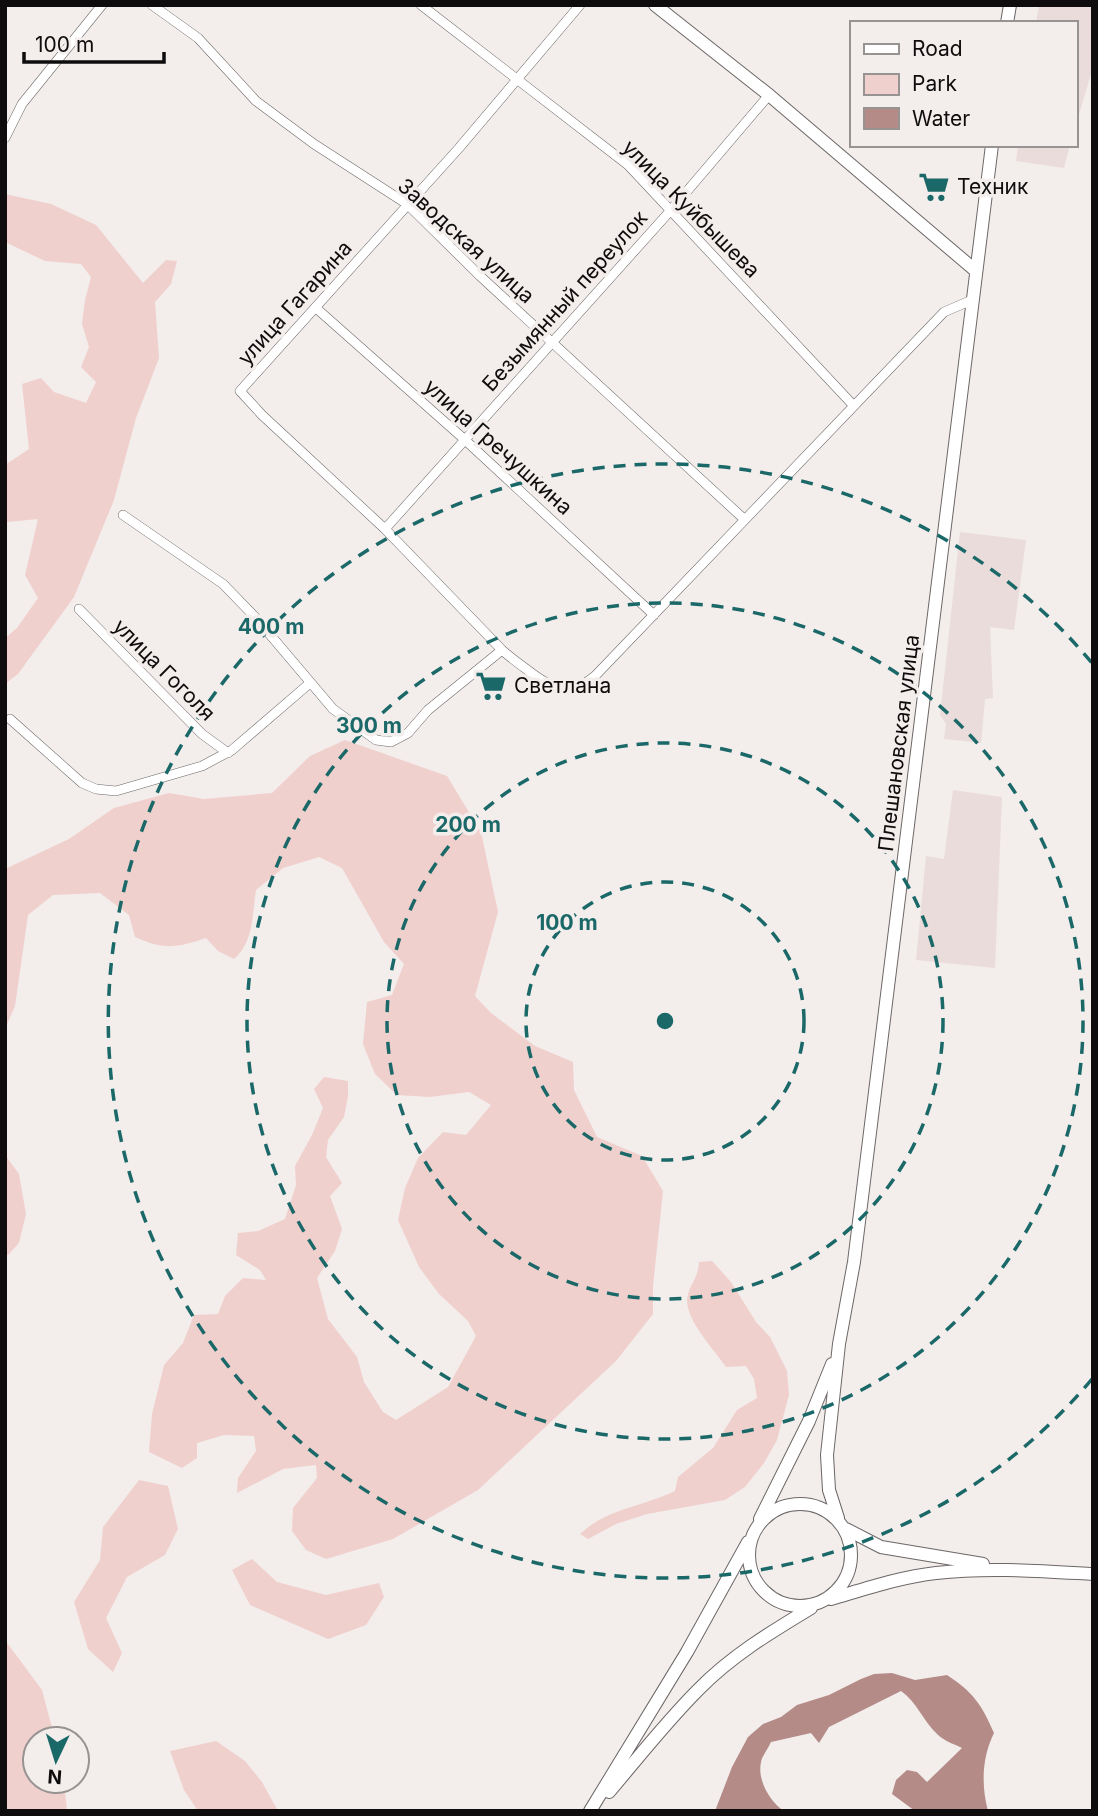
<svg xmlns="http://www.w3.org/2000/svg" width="1098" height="1816" font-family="Inter,sans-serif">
<rect width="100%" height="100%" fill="#f3edec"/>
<path fill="#eadcda" d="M1039,5h54v62l-18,61v-105h-39z
M1018,145h52l-6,23 -48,-7z
M960,532l66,8 -12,90 -24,-3 3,71 -8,1 -4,44 -37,-4 2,-15 -6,-9z
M953,790l49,7 -7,171 -79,-8 10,-104 18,3z"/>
<path fill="#f0d0cd" d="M5,194l46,10 45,21 47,58 23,-23 11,1 -6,23 -16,18 4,56 -23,60 -22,82 -40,97 -56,77 -13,10v-46l12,-10 21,-30 -13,-23 13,-56 -31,3 -2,-57 24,-16 -7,-65 19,-6 13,14 32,11 10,-21 -15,-15 8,-20 -7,-23 3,-24 6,-23 -10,-13 -36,-3 -40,-19z
M345,740l102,36 34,56 17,80 -23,84 16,17 44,33 38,16 1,28 23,47 45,19 21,35 -10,95v28l-37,47 -138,129 -85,49 -67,20 -20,-9 -14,-19 1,-23 24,-30 -1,-13 -33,4 -46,24 1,-15 18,-27 -2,-15 -30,-1 -27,8v15l-15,10 -33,-16 3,-38 12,-49 19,-22 11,-28 24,-1 7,-18 18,-18 23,2 -6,-10 -24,-15 2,-22 20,-2 27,-12 11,-34 -1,-19 17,-31 11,-27 -9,-19 10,-12 24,4v15l-4,21 -16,23 -2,17 16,26 -12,13 12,33 -7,22 -18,27 11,41 29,38 7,25 19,30 13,8 52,-33 28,-51 -8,-15 -29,-27 -20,-27 -21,-47 7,-32 13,-30 25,-26 23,3 25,-30 -22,-13 -39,5 -33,-2 -22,-21 -12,-30 4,-42 25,-7 12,-31 -20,-22 -42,-74 -23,-11 -36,11 -27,22c-4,25 -2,52 -22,69l-16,-8 -12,-13c-30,10 -42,12 -71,-1l-6,-22 -29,-22 -47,2 -25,20 -13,91 -10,23v-160l64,-30 45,-31 55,-15 35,6 68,-6 38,-37z
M5,1155l14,19 7,40 -7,29 -11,12h-3z
M712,1261l19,21 25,40 14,15 17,34 2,24 -12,45 -13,23 -19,24 -20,13 -78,14 -31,10 -28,15 -8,-5c28,-26 62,-27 95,-43l3,-14 35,-29 24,-38 20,-12 -3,-19 -8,-13 -20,1c-12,-18 -45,-51 -38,-73 4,-13 10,-16 11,-32z
M139,1480l29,6 10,43 -13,26 -38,22 -21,41 16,35 -9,19 -25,-23 -14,-47 26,-42 3,-33z
M252,1559l25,23 49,13 53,-12 5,14 -18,28 -38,14 -78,-34 -18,-35z
M5,1640l37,50 13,49h-20v42h29l3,30h-62z
M216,1741l29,20 17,21 16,29h-80l-14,-21 -14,-39z"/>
<path fill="#b48b87" d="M892,1673l23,7 32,-5c26,17 35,30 47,58 -12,24 -13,52 -6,78h-73l-23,-17 4,-14 11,-10 10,2 10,10 35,-34c-8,-4 -18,-7 -25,-14 -14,-13 -20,-32 -36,-43l-72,36 -10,16 -8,-10 -40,9c-3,7 -9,14 -10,20 -4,18 9,40 23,49h-69l17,-44 16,-30 15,-13 18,-7 16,-12 32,-10 32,-16 13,-5z"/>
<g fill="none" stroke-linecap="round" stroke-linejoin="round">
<g stroke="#6c6766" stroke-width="10">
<path id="minor" d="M152,5l46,33 58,63 58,43 93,60 73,72 264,243
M421,5l207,160 225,240
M580,5l-121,143 -219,243 22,24 123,114 117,121c11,10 23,18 35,27 25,16 34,18 58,-1l349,-364 28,-12
M5,138l17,-34 80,-99
M316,308l148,131 190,176
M123,515l100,69 32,33 78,92 43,31 15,2 17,-9 20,-23 74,-60
M385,529l286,-319 98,-115
M79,609l123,125 26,19
M10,719l72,64 14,6 20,2 86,-25 30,-16 78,-67"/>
</g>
<g stroke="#6c6766" stroke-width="14">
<path id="tertiary" d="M655,5l114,90 207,176"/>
</g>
<g stroke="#6c6766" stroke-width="14">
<path id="secondary" d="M1007,23l3,-18
M749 1555a51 51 0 1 1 102 0a51 51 0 1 1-102 0Z
M838,1518l-9,-28 -2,-35 12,-111 15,-82 138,-1117
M760,1519l49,-98 23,-57
M846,1529l35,18 102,17
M831,1599c34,-10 69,-22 105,-26 52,-6 104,-2 157,1
M609,1792c29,-34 57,-70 89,-102 33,-34 73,-58 113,-82
M590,1811l97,-159 61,-110"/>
</g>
<use href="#minor" stroke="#fff" stroke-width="9"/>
<use href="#tertiary" stroke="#fff" stroke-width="12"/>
<use href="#secondary" stroke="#fff" stroke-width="12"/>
</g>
<g fill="none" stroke="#1b6868" stroke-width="3.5" stroke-dasharray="12 9">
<circle cx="665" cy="1021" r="139"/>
<circle cx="665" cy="1021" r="278"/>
<circle cx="665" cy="1021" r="418"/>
<path d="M1092 1379A557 557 0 1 1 1092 663"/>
</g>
<defs>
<g id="supermarket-bare" transform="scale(2.415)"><path d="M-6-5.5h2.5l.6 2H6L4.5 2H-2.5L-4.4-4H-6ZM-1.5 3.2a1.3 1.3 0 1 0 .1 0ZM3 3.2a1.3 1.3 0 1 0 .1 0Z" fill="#1b6868" stroke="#f3edec" stroke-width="2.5" paint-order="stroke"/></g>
</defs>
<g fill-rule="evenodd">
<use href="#supermarket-bare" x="934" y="187"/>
<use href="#supermarket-bare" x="491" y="686"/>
</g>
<g text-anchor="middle" stroke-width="7" stroke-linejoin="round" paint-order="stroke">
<g font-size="21" fill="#0e0c0c" stroke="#f3edec" text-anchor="start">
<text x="957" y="194">Техник</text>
<text x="514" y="693">Светлана</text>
</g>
<g font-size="21" fill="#0e0c0c" stroke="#f3edec">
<text transform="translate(691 209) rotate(45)" y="7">улица Куйбышева</text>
<text transform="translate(466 241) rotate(42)" y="7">Заводская улица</text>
<text transform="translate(565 301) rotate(-48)" y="7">Безымянный переулок</text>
<text transform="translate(295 303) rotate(-48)" y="7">улица Гагарина</text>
<text transform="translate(498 447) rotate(42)" y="7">улица Гречушкина</text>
<text transform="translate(164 670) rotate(45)" y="7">улица Гоголя</text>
<text transform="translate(899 743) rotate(-83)" y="7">Плешановская улица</text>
</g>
</g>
<circle cx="665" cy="1021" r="10" fill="#1b6868" stroke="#f3edec" stroke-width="3.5"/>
<g font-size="21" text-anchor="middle" font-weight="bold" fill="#1b6868" stroke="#f3edec" stroke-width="7" stroke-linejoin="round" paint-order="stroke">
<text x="271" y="634">400 m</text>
<text x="369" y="733">300 m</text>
<text x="468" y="832">200 m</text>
<text x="567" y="930">100 m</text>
</g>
<rect width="1098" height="1816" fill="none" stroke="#0e0c0c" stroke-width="14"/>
<rect x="850" y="21" width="228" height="126" fill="#f3edec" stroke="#979392" stroke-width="2"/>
<rect x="864" y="44" width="35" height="10" fill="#ffffff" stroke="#979392" stroke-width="2"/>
<text x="912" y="56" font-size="21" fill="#0e0c0c">Road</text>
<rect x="864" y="74" width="35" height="21" fill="#f0d0cd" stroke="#979392" stroke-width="2"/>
<text x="912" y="91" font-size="21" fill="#0e0c0c">Park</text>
<rect x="864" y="108" width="35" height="21" fill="#b48b87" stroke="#979392" stroke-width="2"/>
<text x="912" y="126" font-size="21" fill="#0e0c0c">Water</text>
<g transform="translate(56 1760) rotate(184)"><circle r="33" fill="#f3edec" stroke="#979392" stroke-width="2"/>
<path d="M0-5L12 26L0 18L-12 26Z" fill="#1b6868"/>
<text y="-10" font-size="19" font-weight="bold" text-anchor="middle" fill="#0e0c0c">N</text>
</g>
<path d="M24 52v10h140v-10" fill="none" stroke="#0e0c0c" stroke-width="3.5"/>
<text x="35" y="52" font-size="21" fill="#0e0c0c" stroke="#f3edec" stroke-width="5" paint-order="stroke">100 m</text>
</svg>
